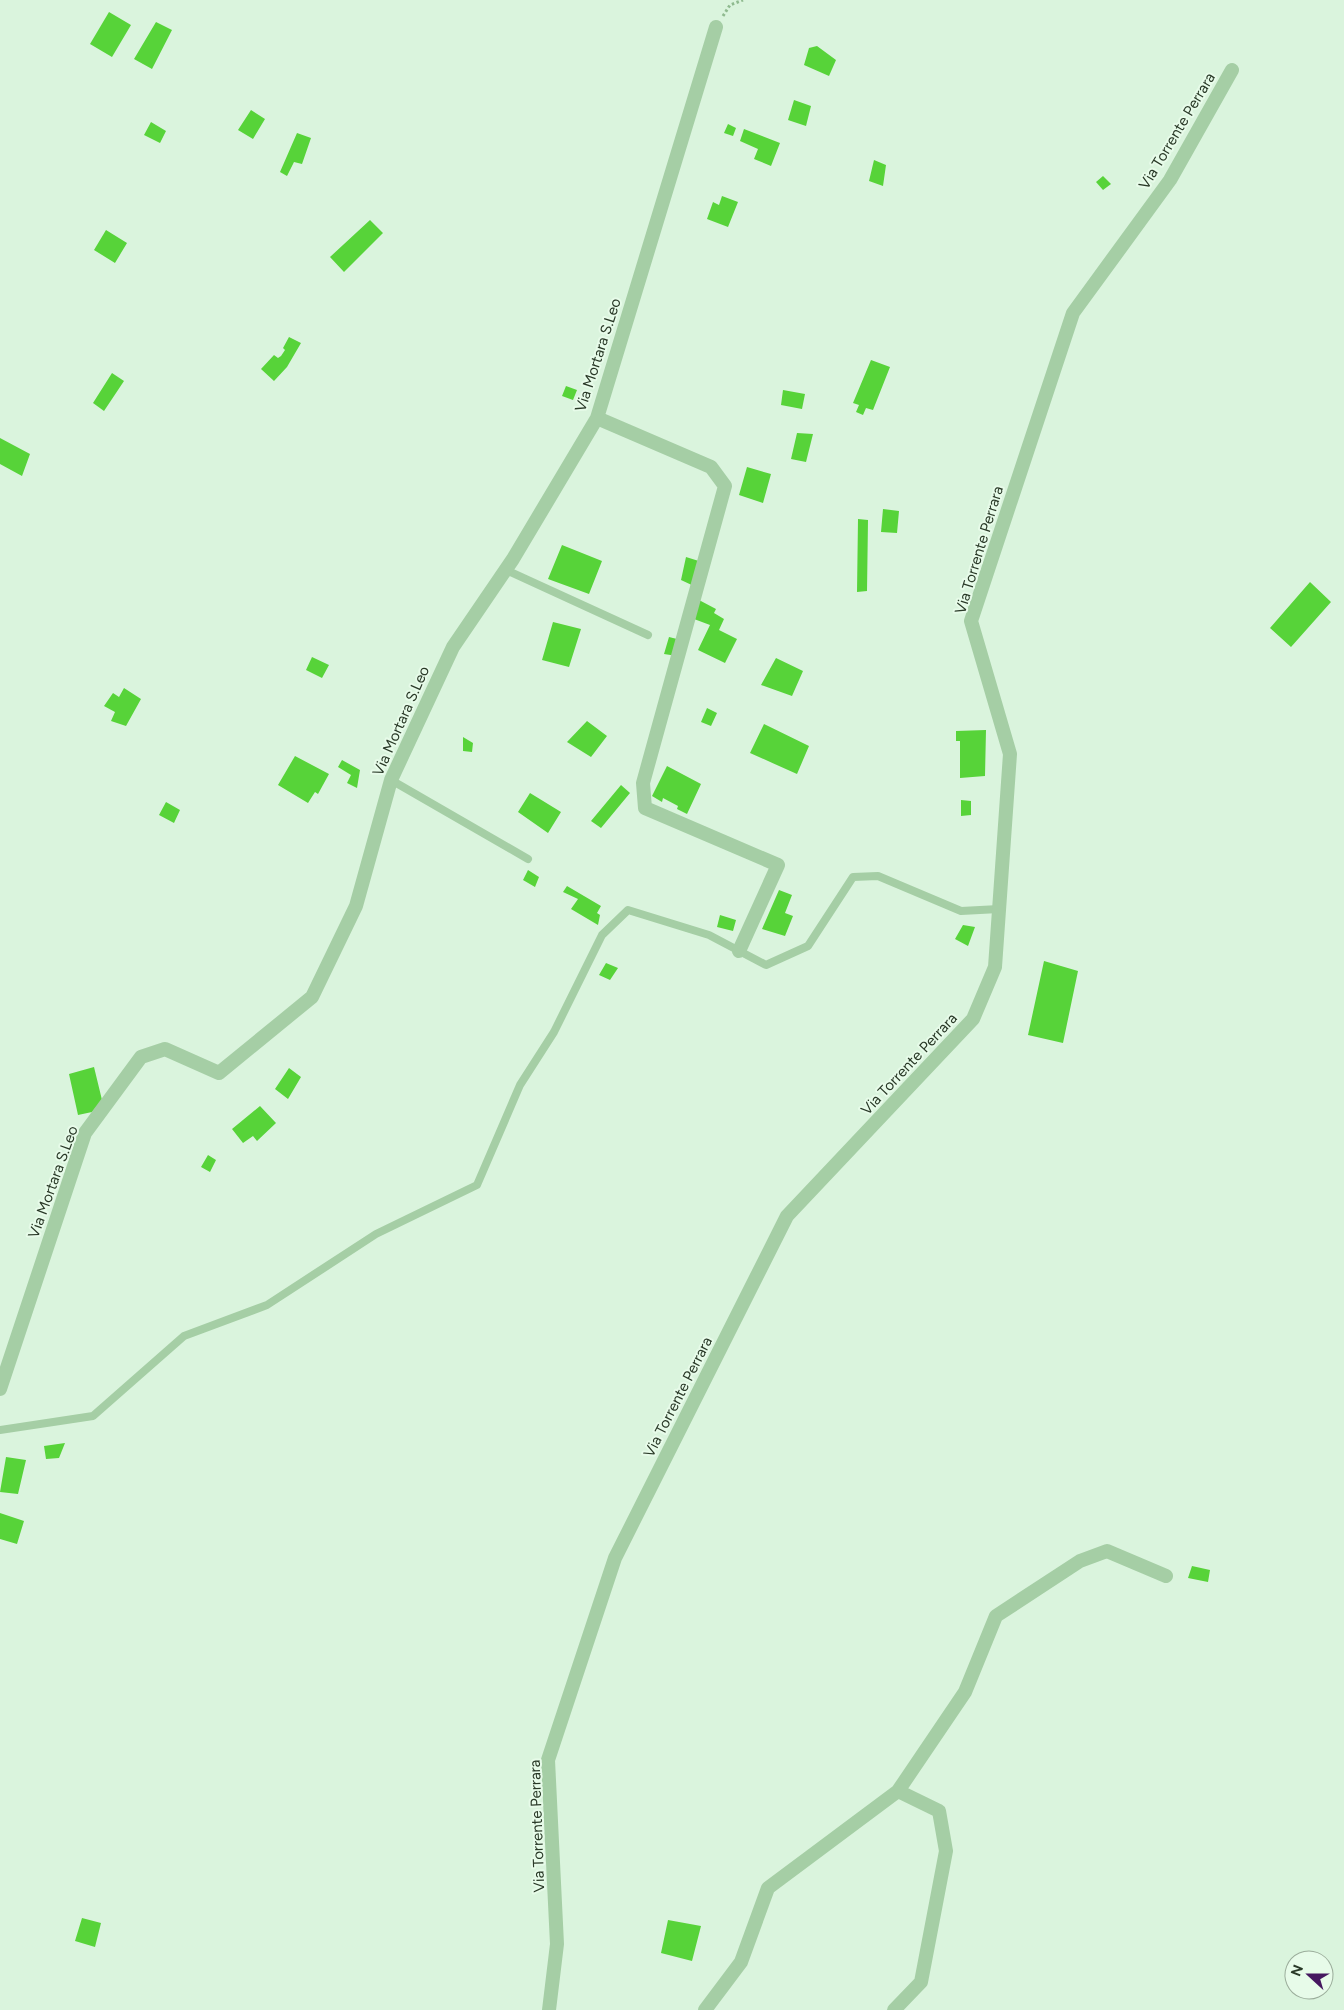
<svg xmlns="http://www.w3.org/2000/svg" width="1344" height="2010" font-family="Figtree,sans-serif">
<rect width="100%" height="100%" fill="#daf4dd"/>
<path fill="#57d339" d="M109,12l22,13 -19,32 -22,-13z
M156,22l16,8 -20,39 -18,-10z
M817,46l19,14 -7,16 -25,-11 5,-17z
M794,100l17,6 -5,20 -18,-6z
M251,110l14,9 -12,20 -15,-9z
M151,122l15,9 -6,12 -16,-8z
M728,124l8,4 -3,8 -9,-3z
M744,129l36,14 -9,23 -17,-7 4,-10 -18,-8z
M297,133l14,5 -9,26 -8,-2 -7,14 -7,-4z
M874,160l12,5 -3,21 -14,-5z
M1103,176l8,8 -8,6 -7,-8z
M722,196l16,6 -10,25 -21,-8 6,-17 6,3z
M370,220l13,13 -39,39 -14,-15z
M106,230l21,13 -12,20 -21,-13z
M289,337l12,6 -14,24 -13,14 -13,-12 13,-14 4,3 3,-2 4,-6 -2,-2z
M871,360l19,7 -17,43 -7,-2 -3,7 -7,-3 3,-7 -6,-2z
M112,373l12,8 -20,30 -11,-8z
M566,386l11,4 -4,10 -11,-4z
M783,390l22,4 -3,15 -21,-4z
M797,433l16,1 -7,28 -15,-3z
M0,438l30,16 -8,22 -22,-12z
M747,467l24,7 -8,29 -24,-8z
M883,509l16,2 -2,22 -16,-1z
M858,519l10,1 -1,71 -10,1z
M562,545l40,16 -13,33 -41,-15z
M686,557l16,5 -6,25 -15,-7z
M1310,582l21,20 -40,45 -21,-19z
M699,600l17,9 -2,4 10,6 -5,11 18,9 -12,24 -27,-13 12,-25 -16,-6z
M553,622l28,7 -12,38 -27,-7z
M669,637l12,3 -4,16 -13,-2z
M312,657l17,8 -7,13 -16,-8z
M776,658l27,13 -11,25 -31,-11z
M124,688l17,11 -15,27 -15,-5 4,-9 -11,-6 9,-13 6,4z
M707,708l10,5 -6,13 -10,-4z
M587,721l20,15 -16,21 -24,-15z
M764,724l45,22 -12,28 -47,-21z
M986,730l-1,46 -25,2v-37h-4v-10z
M463,737l10,6 -1,9 -9,-1z
M295,756l34,18 -11,20 -3,-2 -7,11 -30,-18z
M342,760l18,10 -3,18 -10,-5 4,-8 -13,-8z
M667,766l34,18 -14,30 -10,-5 1,-3 -15,-8 -1,4 -10,-6z
M621,785l9,8 -29,35 -10,-7z
M530,793l31,19 -13,21 -30,-21z
M961,800l10,1v14l-10,1z
M166,802l14,8 -6,13 -15,-8z
M528,870l11,7 -4,10 -12,-7z
M567,886l34,20 -4,7 3,2 -2,10 -27,-16 7,-10 -15,-7z
M779,890l13,5 -7,18 8,3 -8,20 -23,-7z
M720,915l16,5 -3,11 -16,-4z
M963,925l12,2 -7,19 -13,-7z
M1044,961l34,10 -15,72 -35,-8z
M606,963l12,5 -8,12 -11,-5z
M94,1067l8,33 -10,12 -14,3 -9,-41z
M289,1068l12,9 -13,22 -13,-10z
M260,1106l16,17 -19,18 -4,-5 -10,7 -11,-14z
M208,1155l8,5 -6,12 -9,-5z
M65,1443l-6,15 -13,1 -2,-13z
M6,1457l20,3 -8,34 -18,-2z
M0,1513l24,8 -7,23 -17,-5z
M1192,1566l18,4 -2,12 -20,-4z
M82,1918l19,5 -6,24 -20,-6z
M668,1920l33,6 -9,35 -31,-8z"/>
<g fill="none" stroke-linecap="round" stroke-linejoin="round">
<path stroke="#8fba8f" stroke-width="3" stroke-dasharray="2.5 2.5" stroke-linecap="butt" d="M723,16l7,-11 13,-5"/>
<path stroke="#a5cea5" stroke-width="8" d="M506,570l142,65
M391,780l137,79
M0,1430l93,-14 91,-80 83,-31 109,-71 101,-49 43,-100 34,-53 48,-97 26,-25 81,25 57,30 42,-19 45,-69 25,-1 83,35 38,-2"/>
<path stroke="#a5cea5" stroke-width="14" d="M597,418l114,49 14,19 -82,297 2,25 133,57 -39,86
M0,1389l85,-256 56,-76 24,-8 54,24 93,-76 44,-91 35,-126 62,-133 60,-88 84,-141 119,-391
M549,2010l8,-66 -9,-184 67,-202 172,-342 186,-197 22,-52 15,-213 -39,-133 102,-308 97,-133 62,-110
M705,2010l36,-48 27,-74 130,-97 67,-99 31,-76 84,-55 27,-10 59,25
M894,2010l27,-28 25,-131 -7,-40 -41,-20"/>
</g>
<g text-anchor="middle" stroke-width="4" stroke-linejoin="round" paint-order="stroke">
<g font-size="15" fill="#293927" stroke="#e7fbe9">
<text transform="translate(1177 131) rotate(-59)" y="5">Via Torrente Perrara</text>
<text transform="translate(598 355) rotate(-72)" y="5">Via Mortara S.Leo</text>
<text transform="translate(979 550) rotate(-73)" y="5">Via Torrente Perrara</text>
<text transform="translate(401 721) rotate(-66)" y="5">Via Mortara S.Leo</text>
<text transform="translate(909 1064) rotate(-47)" y="5">Via Torrente Perrara</text>
<text transform="translate(53 1182) rotate(-70)" y="5">Via Mortara S.Leo</text>
<text transform="translate(678 1397) rotate(-63)" y="5">Via Torrente Perrara</text>
<text transform="translate(537 1826) rotate(-92)" y="5">Via Torrente Perrara</text>
</g>
</g>
<g transform="translate(1309 1975) rotate(291)"><circle r="24" fill="#e7fbe9" stroke="#9bad9b"/>
<path d="M0-4L9 19L0 12L-9 19Z" fill="#45175f"/>
<text y="-8" font-size="14" font-weight="bold" text-anchor="middle" fill="#293927">N</text>
</g>
</svg>
